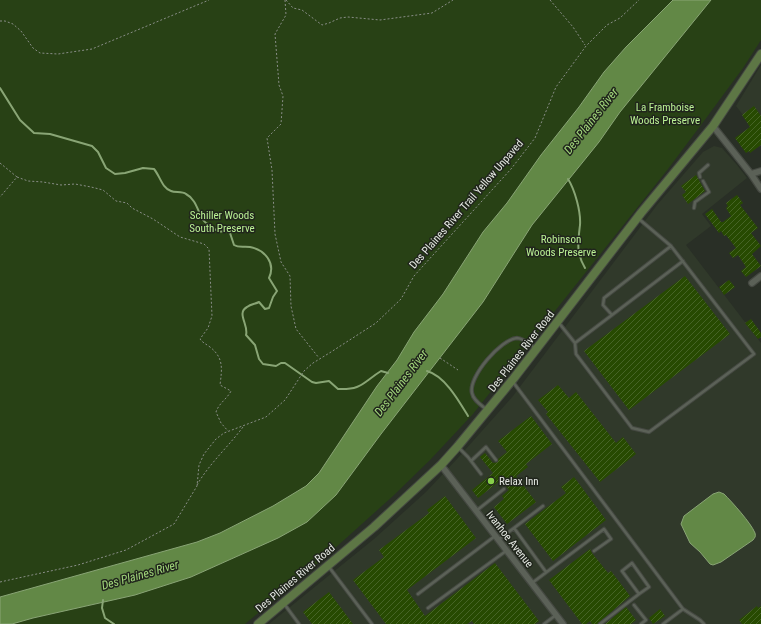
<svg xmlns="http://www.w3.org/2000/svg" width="761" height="624" font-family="'Roboto Condensed',sans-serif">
<defs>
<pattern id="building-hatch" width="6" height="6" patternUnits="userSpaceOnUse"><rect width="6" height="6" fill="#274a01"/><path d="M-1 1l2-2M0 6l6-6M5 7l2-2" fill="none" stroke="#466426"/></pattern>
</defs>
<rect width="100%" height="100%" fill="#292f26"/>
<path fill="#30392a" d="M761,65v73l-25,-32z
M714,146l8,2 15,17 10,13 -45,36 9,12 -25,19 75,98v281h-492l105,-85 52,-47 31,-33 56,-63 144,-191 46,-53z"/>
<path fill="#284115" d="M0,0h673l-47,47 -22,25 -25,35 -38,48 -34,48 -24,29 -40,62 -46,66 -20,26 -58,87 -13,13 -33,20 -53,27 -23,9 -197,55z
M711,0h50v40l-18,28 -39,53 -36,48 -195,245 -43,46 -37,36 -69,62 -79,66h-233l21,-6 102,-23 56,-18 87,-39 29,-16 29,-27 45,-61 102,-132 49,-77 67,-83 20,-30z"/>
<path fill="#628846" stroke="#89a575" d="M673,0h38l-91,112 -21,30 -67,83 -49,77 -102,132 -45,61 -29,27 -29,16 -87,39 -56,18 -102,23 -21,6h-12v-27l197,-55 23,-9 53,-27 33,-20 13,-13 58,-87 20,-26 17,-28 29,-38 40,-62 24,-29 34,-48 38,-48 25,-35 22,-25z
M719,492l5,2c8,8 27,29 31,39 1,4 0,4 -2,7l-32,22 -8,3 -3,-1 -10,-12 -10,-9 -9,-19 3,-8 29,-22z"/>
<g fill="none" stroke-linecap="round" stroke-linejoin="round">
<path stroke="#89a575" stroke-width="2" d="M0,88l20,32 14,13 16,1 42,12 6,6 8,16 9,6 10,-1 18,-5 11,1c6,7 8,19 17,22 4,2 11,0 15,3 10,5 12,18 17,26 3,4 7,5 10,8 5,4 8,4 14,3l3,2 4,12c5,3 10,1 16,2 15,3 26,16 19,31l8,13 -4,6 -4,11 -4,1 -6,-7c-4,2 -8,2 -12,5 -11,6 2,18 -1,28l9,10 4,14 4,5 13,2 5,-3h4l27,19 4,1 13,-2 9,8c24,1 24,-6 43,-18l7,2
M568,179c7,11 13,33 12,46 -2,17 -4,28 5,43
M427,371c18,5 32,30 41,45
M103,600l-1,8 3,10 9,6"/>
</g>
<path fill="url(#building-hatch)" d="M754,106l7,10v29l-11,8 -1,-2 -3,2 -11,-15 15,-11 -8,-12z
M696,175l9,16 -17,13 -6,-9 4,-3 -5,-6z
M737,195l6,8 -3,2 18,23 -7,5 10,13 -9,8 9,12 -15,11 -5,-6 5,-4 -8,-12 -5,3 -4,-5 7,-5 -10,-13 -2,1 -3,-5 -2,2 -14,-19 7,-5 9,13h2l8,-6 -5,-8 2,-2 -2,-3z
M685,276l45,58 -101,76 -45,-59z
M729,280l6,7 -11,8 -5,-8z
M751,319l10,14v4l-3,2 -13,-16z
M558,385l11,13 7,-6 40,51 7,-6 13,17 -36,28 -54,-68 2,-2 -10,-12z
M531,416l21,28 -26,20 2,3 -12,9 20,26 -29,22 -13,-17 10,-8 -2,-3 7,-6 -8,-10 -23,18 -6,-8 21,-17 -13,-16 5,-4 8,10 5,-1v-3l9,-7 -9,-11z
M574,477l32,43 -53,41 -28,-37 41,-31 -5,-6z
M445,496l31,42 -69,52 18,26 70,-53 44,58 -4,3h-61l-2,-3 -5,3h-81l-33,-44 31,-23 -5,-7 50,-37 -2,-3z
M590,549l2,4 16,20 3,-2 19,25 -33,28h-5l-2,-3 -4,3h-4l-33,-44z
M329,592l24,32h-41l-9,-12z
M757,606l1,2 3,-2v18h-19l-3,-4z
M626,607l10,13 -5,4h-26z
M660,609l5,7 -12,8 -4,-6z"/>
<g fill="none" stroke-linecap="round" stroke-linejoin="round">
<g stroke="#454942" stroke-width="4.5">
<path id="lane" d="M700,177l-1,-4 9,-8
M694,208l1,-6 14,-10 -6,-11
M639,219l32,27
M612,315l71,-54
M559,323l16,20 1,11 56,74 17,4 105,-78 -83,-108 -67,52 -1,7 9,10 -37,28
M513,382l170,227
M486,409c-5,-4 -13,-9 -14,-16 -4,-16 29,-54 45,-55 6,0 14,7 19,11
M458,447l10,10 13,17
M471,461l15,-14 10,13
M476,511l28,-22
M514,528l29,-22
M499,539l15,-11 32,44
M329,567l43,57
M532,583l72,-54 7,10 -17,12
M418,594l77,-58
M285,605l14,19
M634,605l12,15 -5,4
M428,608l78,-57
M544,624l12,-9
M600,624l39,-30 -17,-23 10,-8 17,24 -10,7
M663,624l20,-15 17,11 4,4"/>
</g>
<g stroke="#454942" stroke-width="8">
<path id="street" d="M713,126l38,48 10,15
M751,174l10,-3
M752,283l9,-7
M441,465l122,159"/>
</g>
<g stroke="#454942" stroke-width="10">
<path id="secondary" d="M258,624l116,-97 67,-62 17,-19 56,-68 127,-165 72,-87 48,-72"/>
</g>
<path stroke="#898e87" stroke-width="1" stroke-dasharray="2 2" stroke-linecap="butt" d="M285,0l1,15 -11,19 4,51 4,11 -2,28 -14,14 5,32 3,64 6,28 9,14 1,30 5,23 23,29
M286,0l7,8 9,2 20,15 7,-2 11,-5 8,-1 32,3 52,-7 21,-13
M550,0l23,27 12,18
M0,21h5l8,3 8,7 12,17 7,5 18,1 34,-5 117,-49
M0,163l17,14 -17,20
M17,177l11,4 15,1 18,3 14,-1 16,3 12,3 13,11 11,2 5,5 21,11 27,18 24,7 5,5 3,67 -4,12 -8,11c3,4 6,5 10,8 14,11 12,22 10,38l11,6c-4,8 -12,12 -15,21l5,11 7,8
M440,358l18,12
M197,485c12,-21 31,-38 46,-58
M0,582l78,-17 48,-15 48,-26 23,-38 2,-21 5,-11 12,-15 8,-6 42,-16 19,-17 19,-29 9,-8 18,-11 45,-29 25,-24 13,-23 97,-107 24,-31 21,-51 30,-41 21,-21 13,-7 19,-18"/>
<use href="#lane" stroke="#5b6157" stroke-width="2.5"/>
<use href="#street" stroke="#5b6157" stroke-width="5.5"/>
<use href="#secondary" stroke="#5d7645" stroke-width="8"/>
</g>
<circle fill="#87cf4a" stroke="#20251c" stroke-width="1.5" cx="491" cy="481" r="4"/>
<g text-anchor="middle" stroke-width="3" stroke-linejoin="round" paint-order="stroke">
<g font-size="11" fill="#baf094" stroke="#20251c">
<text x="665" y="111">La Framboise<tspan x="665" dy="13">Woods Preserve</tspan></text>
<text x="222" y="219">Schiller Woods<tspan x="222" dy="13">South Preserve</tspan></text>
<text x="561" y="243">Robinson<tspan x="561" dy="13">Woods Preserve</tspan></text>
</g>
<g font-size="11" fill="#e5e9e3" stroke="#20251c">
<text transform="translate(466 204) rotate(-49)" y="4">Des Plaines River Trail Yellow Unpaved</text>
<text transform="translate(521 351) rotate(-52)" y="4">Des Plaines River Road</text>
<text transform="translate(510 539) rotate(52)" y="4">Ivanhoe Avenue</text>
<text transform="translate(295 578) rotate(-40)" y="4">Des Plaines River Road</text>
</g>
<g font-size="11" fill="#e5e9e3" stroke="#20251c" text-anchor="start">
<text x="499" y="485">Relax Inn</text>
</g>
<g font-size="12" font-style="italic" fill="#a3d87c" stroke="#20251c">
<text transform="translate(591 121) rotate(-52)" y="4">Des Plaines River</text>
<text transform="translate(401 383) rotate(-53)" y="4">Des Plaines River</text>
<text transform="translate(140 575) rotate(-16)" y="4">Des Plaines River</text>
</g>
</g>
</svg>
